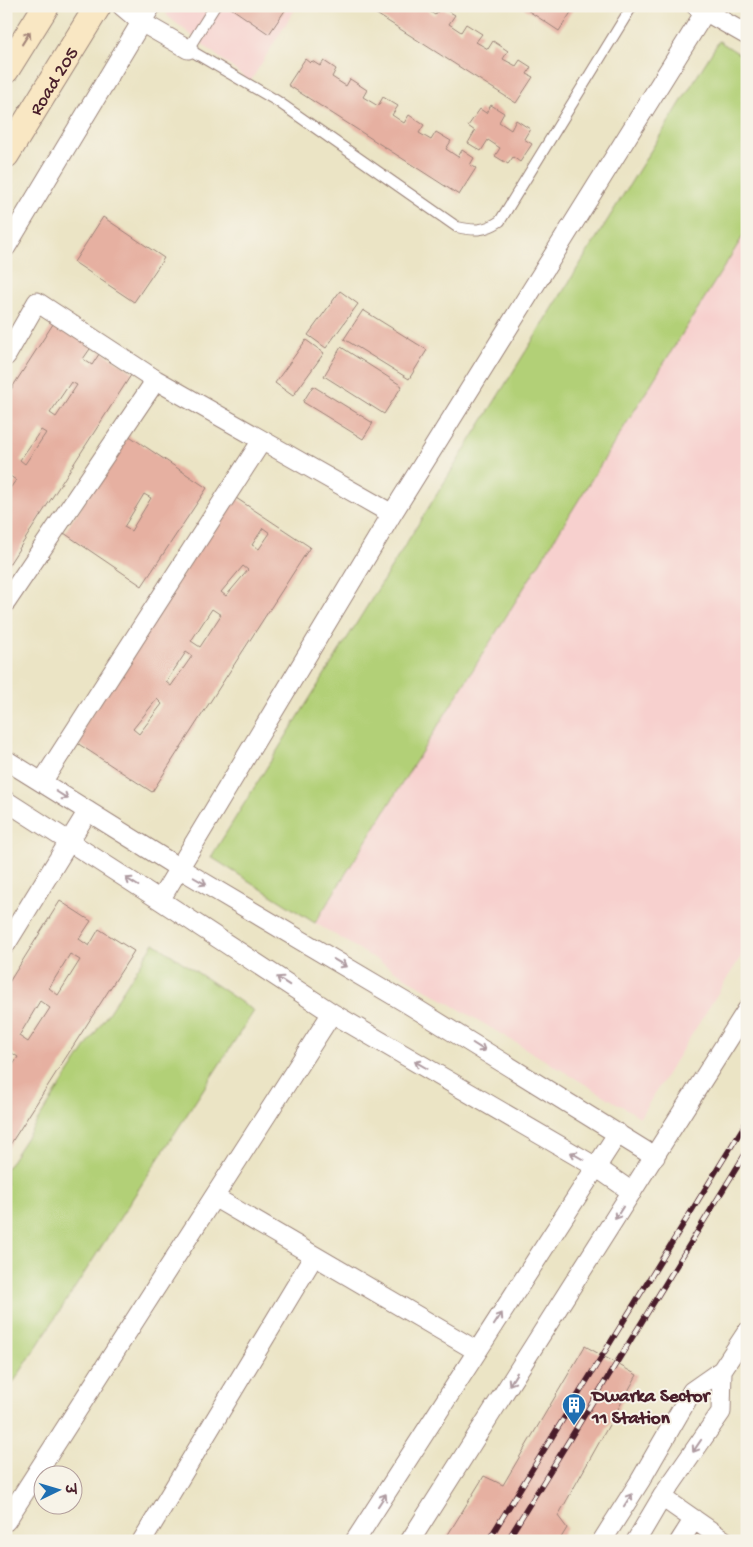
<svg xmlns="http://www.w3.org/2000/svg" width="753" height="1547" font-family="'Gochi Hand','Playpen Sans Deva',sans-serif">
<rect width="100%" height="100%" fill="#f7f3e8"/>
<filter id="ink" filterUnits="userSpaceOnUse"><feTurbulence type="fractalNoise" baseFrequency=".02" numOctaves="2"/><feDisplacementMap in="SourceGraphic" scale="10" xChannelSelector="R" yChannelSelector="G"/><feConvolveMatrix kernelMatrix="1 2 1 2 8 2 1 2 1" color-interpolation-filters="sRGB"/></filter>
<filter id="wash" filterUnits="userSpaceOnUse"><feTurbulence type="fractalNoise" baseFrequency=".0096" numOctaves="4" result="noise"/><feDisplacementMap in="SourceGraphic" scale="20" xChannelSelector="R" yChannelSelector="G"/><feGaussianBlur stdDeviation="1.12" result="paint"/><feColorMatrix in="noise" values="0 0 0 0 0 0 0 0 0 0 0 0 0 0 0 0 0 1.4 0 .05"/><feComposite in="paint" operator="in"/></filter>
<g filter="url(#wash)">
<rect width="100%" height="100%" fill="#ebe4c5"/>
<path fill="#f7d0ce" d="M172,6h125l-47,76 -84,-67z
M747,230v717l-107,170 -325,-194z"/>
<path fill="#b2d077" stroke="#7e7851" d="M719,41l28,18v171l-432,693 -104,-66z
M154,943l100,68 -248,383v-225z"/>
<g id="blocks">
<path fill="#e6b0a1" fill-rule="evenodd" d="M228,6h60l-19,28z
M364,6h57l14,9 6,-8 14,8 -6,9 12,8 5,-8 16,10 -6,8 12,7 5,-8 15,10 -5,8 13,7 4,-6 11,7 -4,7 6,3 -17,26z
M521,6h54l-16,25z
M305,59l5,4 2,-2 8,5 4,-5 12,8 -4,8 14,9 4,-7 17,11 -4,7 15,9 5,-9 15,9 -6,9 12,8 5,-8 15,10 -5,8 12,7 5,-8 15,9 -5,8 12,8 4,-7 12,8 -4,7 6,3 -17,27 -171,-110z
M491,105l13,8 -5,9 12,8 5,-10 14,9 -6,10 8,5 -12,18 -7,-5 -5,7 -13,-8 5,-8 -12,-8 -7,11 -13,-8 7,-12 -7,-5 12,-17 6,4z
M103,217l61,41 -30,44 -60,-40z
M340,291l18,13 -32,44 -18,-13z
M363,310l64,40 -18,29 -65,-40z
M55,321l37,25 -9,13 9,6 9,-14 32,21 -127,197v-75l10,-14 -6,-4 -4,6v-85zM71,382l6,3 -21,32 -6,-4zM41,430l5,3 -21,31 -5,-4z
M306,340l18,13 -31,43 -18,-13z
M341,347l61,39 -18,28 -60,-38z
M313,386l60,37 -10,16 -60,-37z
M128,435l79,53 -65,98 -78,-53zM144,494l7,4 -20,33 -7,-4z
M233,496l77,51 -158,245 -78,-51zM263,528l7,5 -11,16 -7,-4zM243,566l5,4 -22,26 -5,-4zM212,609l9,6 -21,32 -9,-6zM186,652l6,4 -21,30 -5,-4zM157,699l5,5 -23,30 -6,-5z
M60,901l31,20 -12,18 10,7 10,-17 35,22 -128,200v-75l12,-19 -9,-6 -3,5v-69zM70,954l10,6 -22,35 -9,-7zM40,1001l10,7 -22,34 -9,-6z
M585,1346l52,29 -79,141 9,12 -8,13h-115l40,-65 19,9z"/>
</g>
</g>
<g filter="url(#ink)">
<use href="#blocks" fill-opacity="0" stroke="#9a8278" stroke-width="1"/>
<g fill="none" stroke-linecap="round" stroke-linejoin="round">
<g stroke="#9a8278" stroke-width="12">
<path id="lane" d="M215,6l-27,43 89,52 180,126c18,4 28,4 43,-6l132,-215"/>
</g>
<g stroke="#9a8278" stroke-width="21">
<path id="street" d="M122,6l19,16 47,27
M696,6l51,29
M6,247l145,-241
M6,356l31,-54 119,78 236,134
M6,602l150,-222
M6,760l173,108 231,137 245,152
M42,782l219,-340
M6,801l154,99 172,113 264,154 36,25
M160,900l232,-386 313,-502
M6,944l82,-133
M214,1197l263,154
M662,1497l63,44
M6,1521l326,-508
M142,1541l172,-285
M355,1541l263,-408
M410,1541l337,-531
M602,1541l38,-60 52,-90 30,-21 25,-38
M636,1541l26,-44 59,-85 1,-42
M680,1541l14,-22"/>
</g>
<g stroke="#9a8278" stroke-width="28">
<g id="secondary">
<path d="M6,70l40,-64"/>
<path id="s1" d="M6,155l92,-149"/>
</g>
</g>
<use href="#lane" stroke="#fff" stroke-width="10"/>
<use href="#street" stroke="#fff" stroke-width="19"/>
<use href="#secondary" stroke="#f9e7c3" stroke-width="26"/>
<g stroke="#4a1f2b" stroke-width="5.5">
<path id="rail" d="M488,1541l259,-420
M507,1541l240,-390"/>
</g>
<use href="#rail" stroke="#f7f3e8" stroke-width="4" stroke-dasharray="11" stroke-linecap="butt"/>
</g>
<defs><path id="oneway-shaft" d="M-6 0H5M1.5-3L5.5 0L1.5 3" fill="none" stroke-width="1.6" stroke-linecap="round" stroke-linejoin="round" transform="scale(1.25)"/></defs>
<use stroke="#a28377" href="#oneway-shaft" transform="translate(26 38) rotate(-58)"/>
<g stroke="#ae9aa0">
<use href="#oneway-shaft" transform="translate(62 795) rotate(32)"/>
<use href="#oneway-shaft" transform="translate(200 881) rotate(30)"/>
<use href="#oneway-shaft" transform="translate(132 882) rotate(-148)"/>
<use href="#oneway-shaft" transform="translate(340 963) rotate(31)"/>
<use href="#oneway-shaft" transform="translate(283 981) rotate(-147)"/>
<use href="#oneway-shaft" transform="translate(479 1047) rotate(32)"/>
<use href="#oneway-shaft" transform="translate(421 1065) rotate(-150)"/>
<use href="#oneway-shaft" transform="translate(577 1156) rotate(-150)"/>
<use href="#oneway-shaft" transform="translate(619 1213) rotate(122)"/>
<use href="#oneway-shaft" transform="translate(498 1319) rotate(-57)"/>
<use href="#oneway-shaft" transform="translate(513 1379) rotate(122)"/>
<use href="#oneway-shaft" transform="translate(697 1446) rotate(124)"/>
<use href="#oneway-shaft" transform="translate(382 1500) rotate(-57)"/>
<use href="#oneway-shaft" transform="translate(628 1500) rotate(-57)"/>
</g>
</g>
<defs>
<g id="building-pin" transform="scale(1.25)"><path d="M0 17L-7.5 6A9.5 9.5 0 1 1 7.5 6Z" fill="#1f6fb2" stroke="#f7f3e8"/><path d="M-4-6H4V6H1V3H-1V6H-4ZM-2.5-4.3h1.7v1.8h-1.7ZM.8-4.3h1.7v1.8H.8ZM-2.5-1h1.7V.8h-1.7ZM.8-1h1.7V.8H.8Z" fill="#fff"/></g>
</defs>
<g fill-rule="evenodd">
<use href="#building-pin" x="574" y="1405"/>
</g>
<g text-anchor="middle" stroke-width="4" stroke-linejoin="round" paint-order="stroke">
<g font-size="19" fill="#4a1f2b" stroke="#f7f3e8">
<text dy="7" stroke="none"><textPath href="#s1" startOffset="88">Road 205</textPath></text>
</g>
<g font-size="19" font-weight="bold" fill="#4a1f2b" stroke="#f7f3e8" text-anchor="start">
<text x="592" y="1401">Dwarka Sector<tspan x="592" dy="22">11 Station</tspan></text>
</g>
</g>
<rect width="753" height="1547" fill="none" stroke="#f7f3e8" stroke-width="25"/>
<g transform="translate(58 1490) rotate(85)"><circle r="24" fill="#f7f3e8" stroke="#b29e9c"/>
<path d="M0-4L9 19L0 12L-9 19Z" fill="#1f6fb2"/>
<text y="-8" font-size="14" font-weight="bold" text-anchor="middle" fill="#4a1f2b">उ</text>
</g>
</svg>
